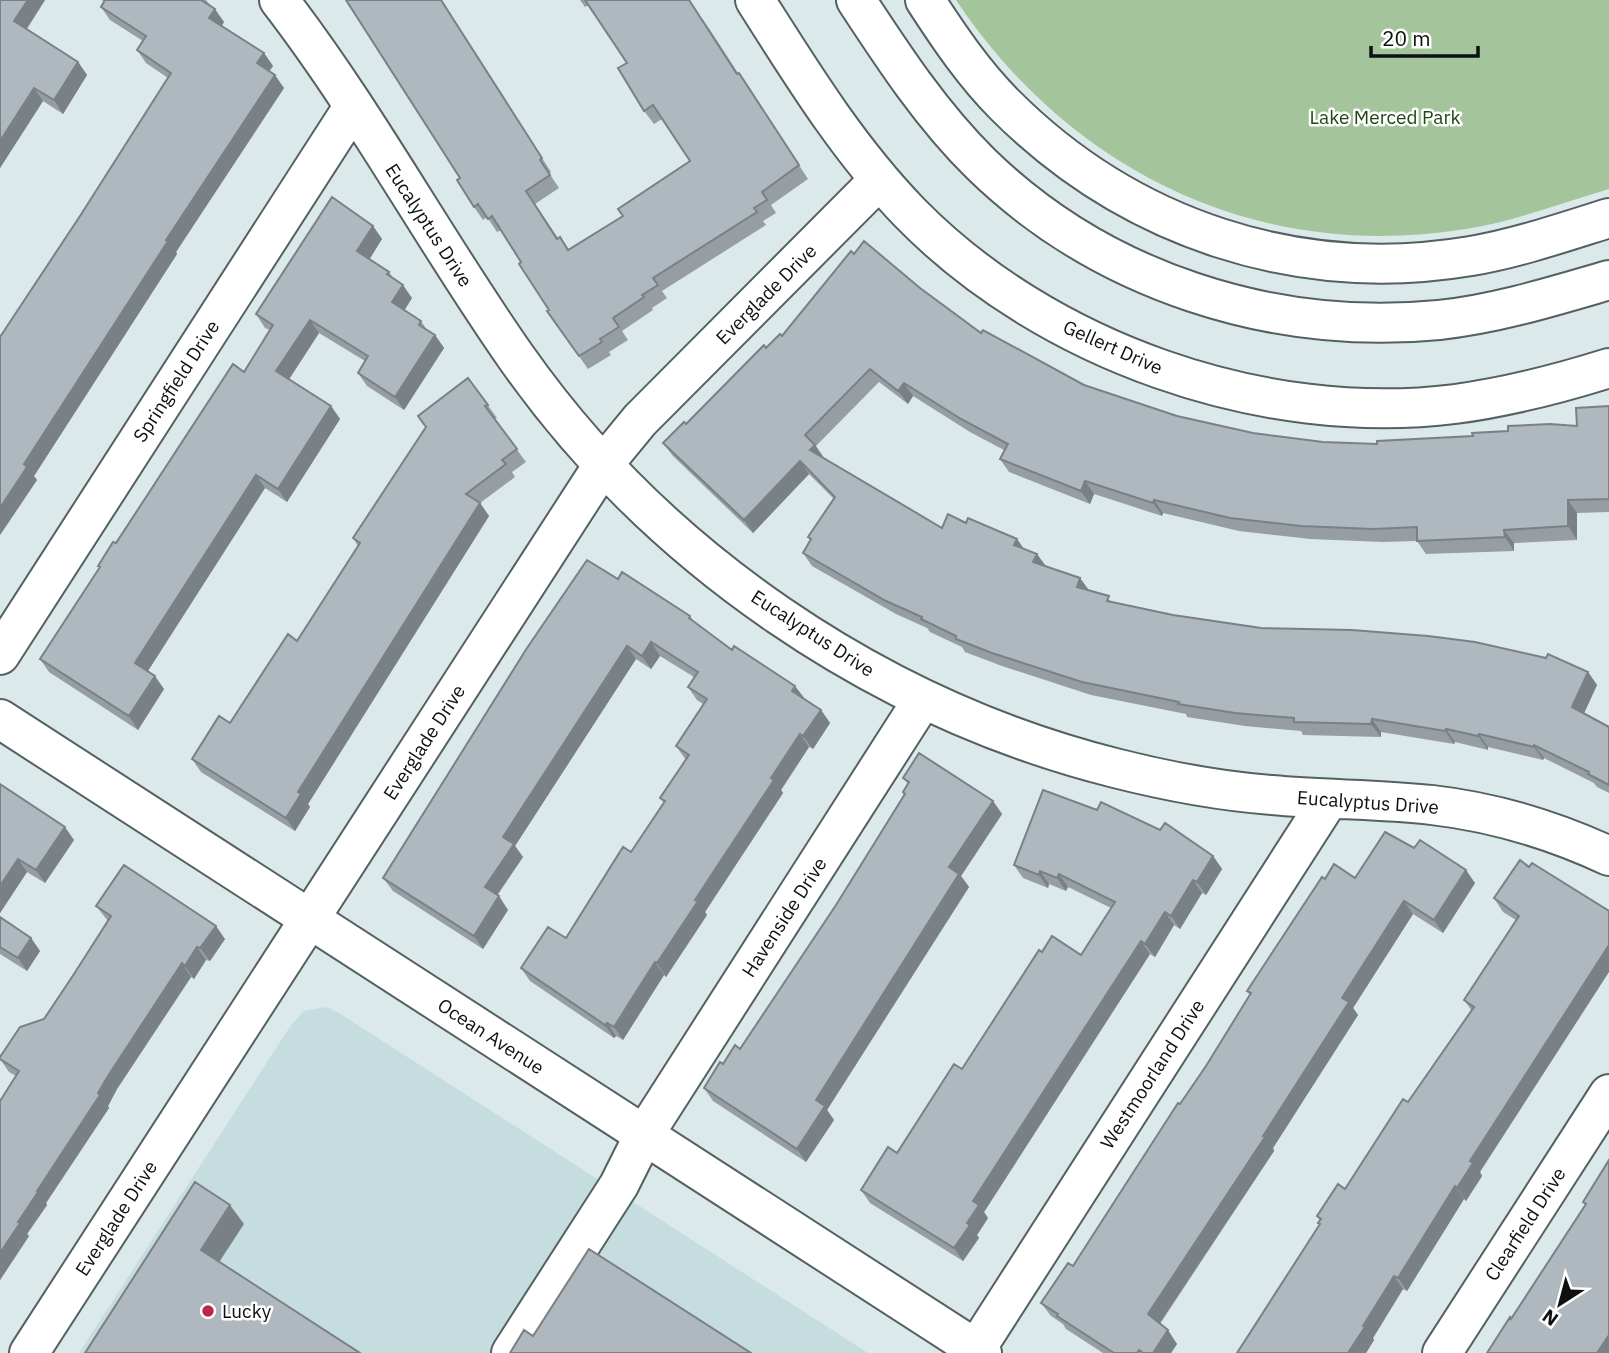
<svg xmlns="http://www.w3.org/2000/svg" width="1609" height="1353" font-family="'IBM Plex Sans',sans-serif">
<rect width="100%" height="100%" fill="#dbe9ea"/>
<path fill="#c6dddf" d="M326,1007l13,6 529,340h-789l212,-328 13,-14z"/>
<path fill="#a4c59b" d="M956,0h653v189c-47,14 -94,32 -143,40 -207,34 -395,-57 -510,-229z"/>
<g fill="none" stroke-linecap="round" stroke-linejoin="round">
<g stroke="#546061" stroke-width="42">
<path id="minor" d="M279,0c87,113 155,240 237,357 141,201 361,351 599,411 51,13 104,23 157,27 53,5 107,4 160,10 61,7 121,25 177,51
M755,0c47,74 93,149 155,213 135,138 353,215 545,191 53,-7 103,-20 154,-36
M0,655l353,-548
M0,719l982,634
M976,1349l353,-550
M29,1353l574,-888 37,-45 239,-240
M511,1353l108,-168 25,-50 279,-436
M1442,1353l167,-259"/>
</g>
<g stroke="#546061" stroke-width="42">
<path id="major" d="M856,0c38,58 76,116 125,164 121,118 292,172 458,156 57,-6 115,-24 170,-40
M925,0c24,37 49,74 80,105 124,124 293,180 466,151 47,-8 93,-24 138,-38"/>
</g>
<use href="#minor" stroke="#fff" stroke-width="38"/>
<use href="#major" stroke="#fff" stroke-width="38"/>
</g>
<path fill="#969ea3" d="M0,0h45l-18,29 51,33 9,13 -24,39 -20,-13 -43,67z
M102,0h104l18,22 -2,4 42,27 9,13 -4,5 15,17 -108,164 1,2 -143,222 3,4 -37,55 80,-319 88,-138 -22,-15 -9,-13 6,-9 -33,-21 -9,-13 3,-5z
M441,0l110,172 -2,1 10,15 -24,16 23,34 11,12 54,-34 67,-55 -28,-42 -8,5 -10,-13 -17,-48 -38,-58 -4,2 -5,-7h109l21,30 28,43 10,13 60,93 -37,26 5,8 -13,8 3,4 -104,66 5,7 -15,10 1,2 -31,21 6,9 -19,12 2,3 -23,14 -41,-58 2,-1 -28,-48 -20,-32 -4,2 -10,-15 -4,3 -9,-13 -14,-29z
M373,226l9,13 -13,20 20,13 4,6 19,20 -8,12 17,11 6,9 8,5 9,13 -40,62 -37,-24 -9,-13 7,-12 -46,-28 -30,46 42,27 9,13 -53,83 -22,-14 -117,183 16,18 -26,41 -89,-58 -9,-13 60,-91 -2,-2 146,-194 26,-42 -5,-2 -9,-14z
M854,254l66,34 61,45 103,52 93,31 76,17 70,9 54,2 96,-8 35,-5 69,-5 32,-20v106l-32,1v27l-63,3v8l-88,3 -9,-13 -34,1 -73,-3 -71,-8 -76,-18 -1,3 -68,-22 -4,10 -81,-32 -9,-13 4,-9 -34,-18 -57,-36 -5,8 -29,-22 -63,64 8,12 118,70 24,-5 51,16 6,9 14,6 9,12 34,12 9,12 24,12 60,13 88,13 327,44 9,13 -13,28 25,14v66l-12,-6 -3,-4 -50,-25 -1,2 -55,-13v3l-33,-8 -1,2 -73,-12v5l-78,-2 -2,-4 -56,-5 -58,-9 -1,-3 -95,-19 -89,-29 -37,-14 -3,-5 -32,-15 -3,-4 -31,-14 -84,-48 -9,-13 7,-13 -2,-3 26,-38 -25,-25 -56,59 -80,-77 -10,-13 23,-19 80,-76 16,-12z
M468,378l29,40 -3,1 32,43 -14,10 3,5 -35,26 9,13 -181,288 2,3 -15,24 -94,-59 -9,-13 38,-36 67,-82 61,-95 -5,-8z
M618,579l72,37 4,6 38,28 89,60 9,13 -17,26 -4,-2 -28,43 2,3 -78,119 2,3 -41,62 -2,-2 -41,65 -7,-4 -2,2 -84,-57 -9,-13 45,-30 65,-86 33,-49 -4,-5 26,-38 -10,-14 27,-42 -6,-4 -9,-13 6,-10 -34,-21 -9,13 -15,-10 -121,187 8,11 -26,38 11,15 -25,39 -90,-58 -10,-13z
M903,778l90,23 9,13 -41,62 8,11 -142,223 7,10 -28,42 -93,-61 -9,-13 19,-24 17,-15 96,-144 68,-111 -1,-2 5,-8z
M0,784l74,56 -29,43 -18,-11 -27,41z
M1213,856l9,13 -16,26 -4,-2 -22,36 -6,-4 -19,32 -5,-3 -166,258 4,6 -11,17 2,3 -16,23 -93,-58 -9,-13 36,-37 65,-84 80,-117 39,3 30,-47 -43,-21 -2,4 -17,-7 -1,4 -25,-10 -9,-13z
M1529,867l-49,305 2,4 -16,25 -2,-2 -57,92 -4,-2 -30,49 1,2 -8,13h-129l82,-128 -1,-2 2,-2 -3,-5 28,-27 63,-87 64,-91 -8,-11 52,-80 -13,-8 -9,-14z
M1355,878l120,5 -32,50 -30,-19 -60,94 5,7 -85,133 1,3 -114,173 17,20 -6,9h-68l-37,-24 -3,-5 -12,-8 -10,-13 32,-37 133,-200 44,-71 -3,-4 78,-112z
M96,906l129,33 -15,22 -4,-1 -12,19 -3,-2 -74,112 -9,17 1,2 -63,95 1,2 -20,29 2,2 -29,44v-179l16,-25 -7,-4 -9,-13 44,-40 64,-98z
M0,917l31,21 9,13 -13,20 -27,-17z"/>
<path fill="#7a8185" d="M28,0h17l-22,34 -9,-13z
M215,9l9,13 -6,9 -9,-13z
M264,53l9,13 -7,10 -9,-13z
M78,62l9,13 -24,39 -9,-14z
M275,75l9,13 -108,164 1,2 -143,222 3,4 -37,55v-27l24,-44 142,-224z
M34,88l9,13 -43,67v-27z
M373,226l9,13 -16,26 -9,-14z
M403,285l9,13 -11,18 -9,-14z
M310,320l9,13 -33,51 -10,-13z
M435,335l9,13 -40,62 -9,-13z
M904,383l9,13 -5,8 -10,-13z
M331,406l9,13 -53,83 -9,-13z
M815,445l9,13 -14,-8z
M800,461l9,13 -56,59 -9,-13z
M256,475l9,13 -121,189 -9,-14z
M1085,481l9,13 -4,10 -9,-13z
M1154,500l9,13 -1,3 -9,-13z
M1568,500l9,13v27l-9,-14z
M480,503l9,13 -181,288 2,3 -15,24 -9,-13 12,-26z
M1504,530l10,13v8l-9,-14z
M1017,539l9,13 -12,-7z
M1037,554l9,13 -13,-5z
M1080,578l9,13 -12,-4z
M651,642l9,14 -9,13 -9,-13z
M627,646l9,13 -121,187 8,11 -29,43 -9,-13 18,-50z
M1588,672l9,13 -16,35 -9,-13z
M155,676l9,13 -26,41 -9,-14z
M795,686l10,13 -13,-8z
M821,710l9,13 -17,26 -10,-13z
M1372,719l9,13v5l-10,-13z
M1446,729l9,13 -1,2 -9,-13z
M800,734l9,13 -28,43 2,3 -78,119 2,3 -41,62 -9,-14 38,-63 76,-122z
M1479,734l9,13v3l-10,-14z
M1534,745l10,13 -1,2 -9,-13z
M993,801l9,13 -41,62 8,11 -142,223 7,10 -28,42 -9,-13 19,-49 133,-233z
M65,827l9,13 -29,43 -9,-13z
M1213,856l9,13 -16,26 -9,-13z
M18,859l9,13 -27,41v-27z
M1466,870l9,13 -32,50 -9,-13z
M1040,871l9,13 -1,4 -9,-13z
M1059,874l9,13 -2,4 -9,-13z
M1193,880l9,13 -22,36 -9,-13z
M499,896l9,14 -25,39 -9,-13z
M1404,901l9,13 -60,94 5,7 -85,133 1,3 -117,176 -9,-13 115,-178 79,-138z
M1165,912l9,13 -19,32 -10,-13z
M216,926l9,13 -15,22 -10,-13z
M31,938l9,13 -13,20 -9,-13z
M1141,941l9,13 -166,258 4,6 -11,17 2,3 -16,23 -9,-13 13,-25 6,-22z
M1609,945v27l-129,200 2,4 -16,25 -9,-13 13,-27z
M197,947l9,13 -12,19 -9,-13z
M655,962l9,13 -41,65 -9,-13z
M182,963l9,14 -74,112 -9,17 1,2 -63,95 1,2 -20,29 2,2 -29,44v-27l18,-31 80,-129 10,-17z
M607,1023l9,13 -2,2 -9,-13z
M1455,1186l9,13 -57,92 -9,-13z
M230,1205l14,19 -30,46 -13,-20z
M1394,1276l9,13 -30,49 1,2 -8,13h-18l15,-27z
M1168,1330l9,14 -6,9h-18z
M1609,1335v18h-12z"/>
<path fill="#aeb8be" stroke="#7a8185" stroke-width="2" d="M0,0h28l-14,21 64,41 -24,38 -20,-12 -34,53z
M105,0h96l14,9 -6,9 55,35 -7,10 18,12 -109,165 2,1 -144,223 3,3 -27,41v-171l80,-121 91,-143 -34,-23 9,-14 -45,-29z
M346,0h95l101,158 -2,2 10,15 -24,16 31,48 3,-2 8,13 55,-34 -5,-7 72,-48 -37,-56 -9,6 -26,-43 9,-5 -42,-63h104l48,74 2,-1 60,92 -37,27 5,8 -13,8 3,4 -104,66 5,7 -16,10 2,2 -31,21 6,9 -19,12 2,3 -23,14 -32,-45 2,-1 -30,-46 2,-2 -29,-46 -4,3 -10,-15 -4,3 -17,-27 3,-2z
M332,197l41,29 -16,25 32,21 -2,2 16,11 -11,17 29,19 -2,4 16,10 -40,62 -37,-24 10,-17 -58,-36 -34,51 55,35 -53,83 -22,-14 -121,188 20,13 -26,40 -89,-57 60,-92 -2,-1 15,-24 3,1 117,-179 11,8 29,-47 -17,-11z
M864,241l56,47 61,45 2,-3 101,55 93,31 76,17 70,9 54,2v-3l96,-5 -1,-3 36,-2v-5l42,-2 27,2 -1,-18 33,-2v93l-41,1v26l-64,4 1,7 -88,4v-14l-44,2 -72,-3 -71,-8 -76,-18 -1,3 -68,-22 -4,10 -81,-32 8,-15 -47,-25 -57,-36 -6,8 -28,-22 -65,66 10,10 -5,5 132,78 6,-14 18,9 2,-5 49,21 -3,6 23,9 -4,8 47,16 -3,9 32,9 -2,5 66,14 88,13 91,2 76,6 47,6 71,16 2,-4 40,18 -16,35 37,20v58l-21,-11 1,-2 -55,-27v2l-55,-13 -1,2 -32,-7 -1,2 -73,-12 -1,5 -77,-2v-4l-59,-5 -57,-9 1,-2 -97,-20 -90,-29 -36,-14v-3l-35,-17 1,-2 -36,-16 -83,-48 8,-14 -3,-2 27,-40 -35,-36 -56,59 -81,-77 21,-21 2,2 78,-79 2,3 14,-14 2,2 69,-85 3,3z
M468,378l20,27 -3,1 32,43 -15,11 4,4 -40,30 14,9 -182,289 3,2 -15,24 -94,-59 27,-43 11,7 58,-89 9,7 63,-98 -7,-5 73,-111 -8,-11z
M587,560l31,19 4,-7 68,44 -1,2 43,32 2,-4 61,40 -3,5 29,19 -18,26 -3,-2 -29,44 3,2 -79,120 3,1 -41,62 -2,-1 -41,65 -7,-4 -2,2 -84,-57 27,-41 18,11 57,-91 8,5 34,-51 -5,-3 29,-43 -13,-9 31,-47 -19,-12 10,-15 -47,-30 -9,14 -15,-10 -124,191 11,7 -29,43 14,9 -25,40 -91,-58 144,-230z
M919,753l74,48 -44,66 10,7 -143,226 9,6 -28,43 -93,-61 16,-26 3,2 12,-19 5,4 96,-144 69,-111 -2,-2 6,-10 -6,-4z
M0,784l65,43 -29,43 -18,-11 -18,27z
M1043,790l54,20 4,-8 59,28 5,-7 48,33 -16,26 -4,-2 -22,36 -6,-4 -20,32 -4,-3 -168,260 6,4 -12,18 3,2 -16,23 -93,-58 27,-43 9,6 57,-89 8,5 77,-119 3,2 10,-16 29,19 34,-53 -56,-28 -2,4 -17,-7 -1,4 -25,-10z
M1385,832l29,16 6,-8 46,30 -32,50 -30,-19 -62,97 7,4 -86,134 2,1 -117,177 20,16 -15,23h-10l-4,-3 -2,3h-23l-57,-37 1,-2 -17,-11 27,-40 5,3 105,-163 2,1 26,-38 45,-73 -4,-2 75,-114 3,2 9,-15 21,14z
M1520,860l9,7 3,-4 77,48v34l-139,216 3,2 -16,25 -2,-2 -57,92 -4,-2 -31,50 2,1 -17,26h-111l83,-129 -2,-1 3,-4 -4,-3 21,-32 7,5 58,-90 5,3 66,-95 -10,-7 55,-84 -25,-18z
M124,865l92,61 -16,22 -3,-1 -12,19 -3,-3 -74,113 -10,17 2,2 -63,96 1,1 -20,30 2,1 -20,30v-152l19,-30 -19,-12v-2l20,-30 24,-8 30,-45 37,-58 -15,-10z
M0,917l31,21 -13,20 -18,-11z
M1609,1160v175l-12,18h-110l23,-36 1,2 75,-115 -3,-2z
M195,1182l35,23 -29,45 159,103h-275z
M589,1249l162,104h-241l14,-23 9,6z"/>
<circle fill="#b92849" stroke="#fff" stroke-width="2.5" cx="208" cy="1311" r="7"/>
<g text-anchor="middle" stroke-width="5" stroke-linejoin="round" paint-order="stroke">
<g font-size="19" fill="#1f4612" stroke="#fff">
<text x="1385" y="124">Lake Merced Park</text>
</g>
<g font-size="19" fill="#0d1112" stroke="#fff">
<text transform="translate(429 225) rotate(57)" y="7">Eucalyptus Drive</text>
<text transform="translate(766 294) rotate(-45)" y="7">Everglade Drive</text>
<text transform="translate(1113 347) rotate(24)" y="7">Gellert Drive</text>
<text transform="translate(176 381) rotate(-57)" y="7">Springfield Drive</text>
<text transform="translate(813 633) rotate(33)" y="7">Eucalyptus Drive</text>
<text transform="translate(424 742) rotate(-57)" y="7">Everglade Drive</text>
<text transform="translate(1368 802) rotate(4)" y="7">Eucalyptus Drive</text>
<text transform="translate(784 917) rotate(-57)" y="7">Havenside Drive</text>
<text transform="translate(491 1036) rotate(33)" y="7">Ocean Avenue</text>
<text transform="translate(1152 1074) rotate(-57)" y="7">Westmoorland Drive</text>
<text transform="translate(116 1218) rotate(-57)" y="7">Everglade Drive</text>
<text transform="translate(1525 1224) rotate(-57)" y="7">Clearfield Drive</text>
</g>
<g font-size="19" fill="#0d1112" stroke="#fff" text-anchor="start">
<text x="222" y="1318">Lucky</text>
</g>
</g>
<g transform="translate(1560 1304) rotate(216)" stroke="#ffffff" stroke-width="5" paint-order="stroke">
<path d="M0-5L12 26L0 18L-12 26Z" fill="#0d1112"/>
<text y="-10" font-size="19" font-weight="bold" text-anchor="middle" fill="#0d1112">N</text>
</g>
<path d="M1371 46v10h107v-10" fill="none" stroke="#0d1112" stroke-width="3.5"/>
<text x="1382" y="46" font-size="21" fill="#0d1112" stroke="#ffffff" stroke-width="5" paint-order="stroke">20 m</text>
</svg>
